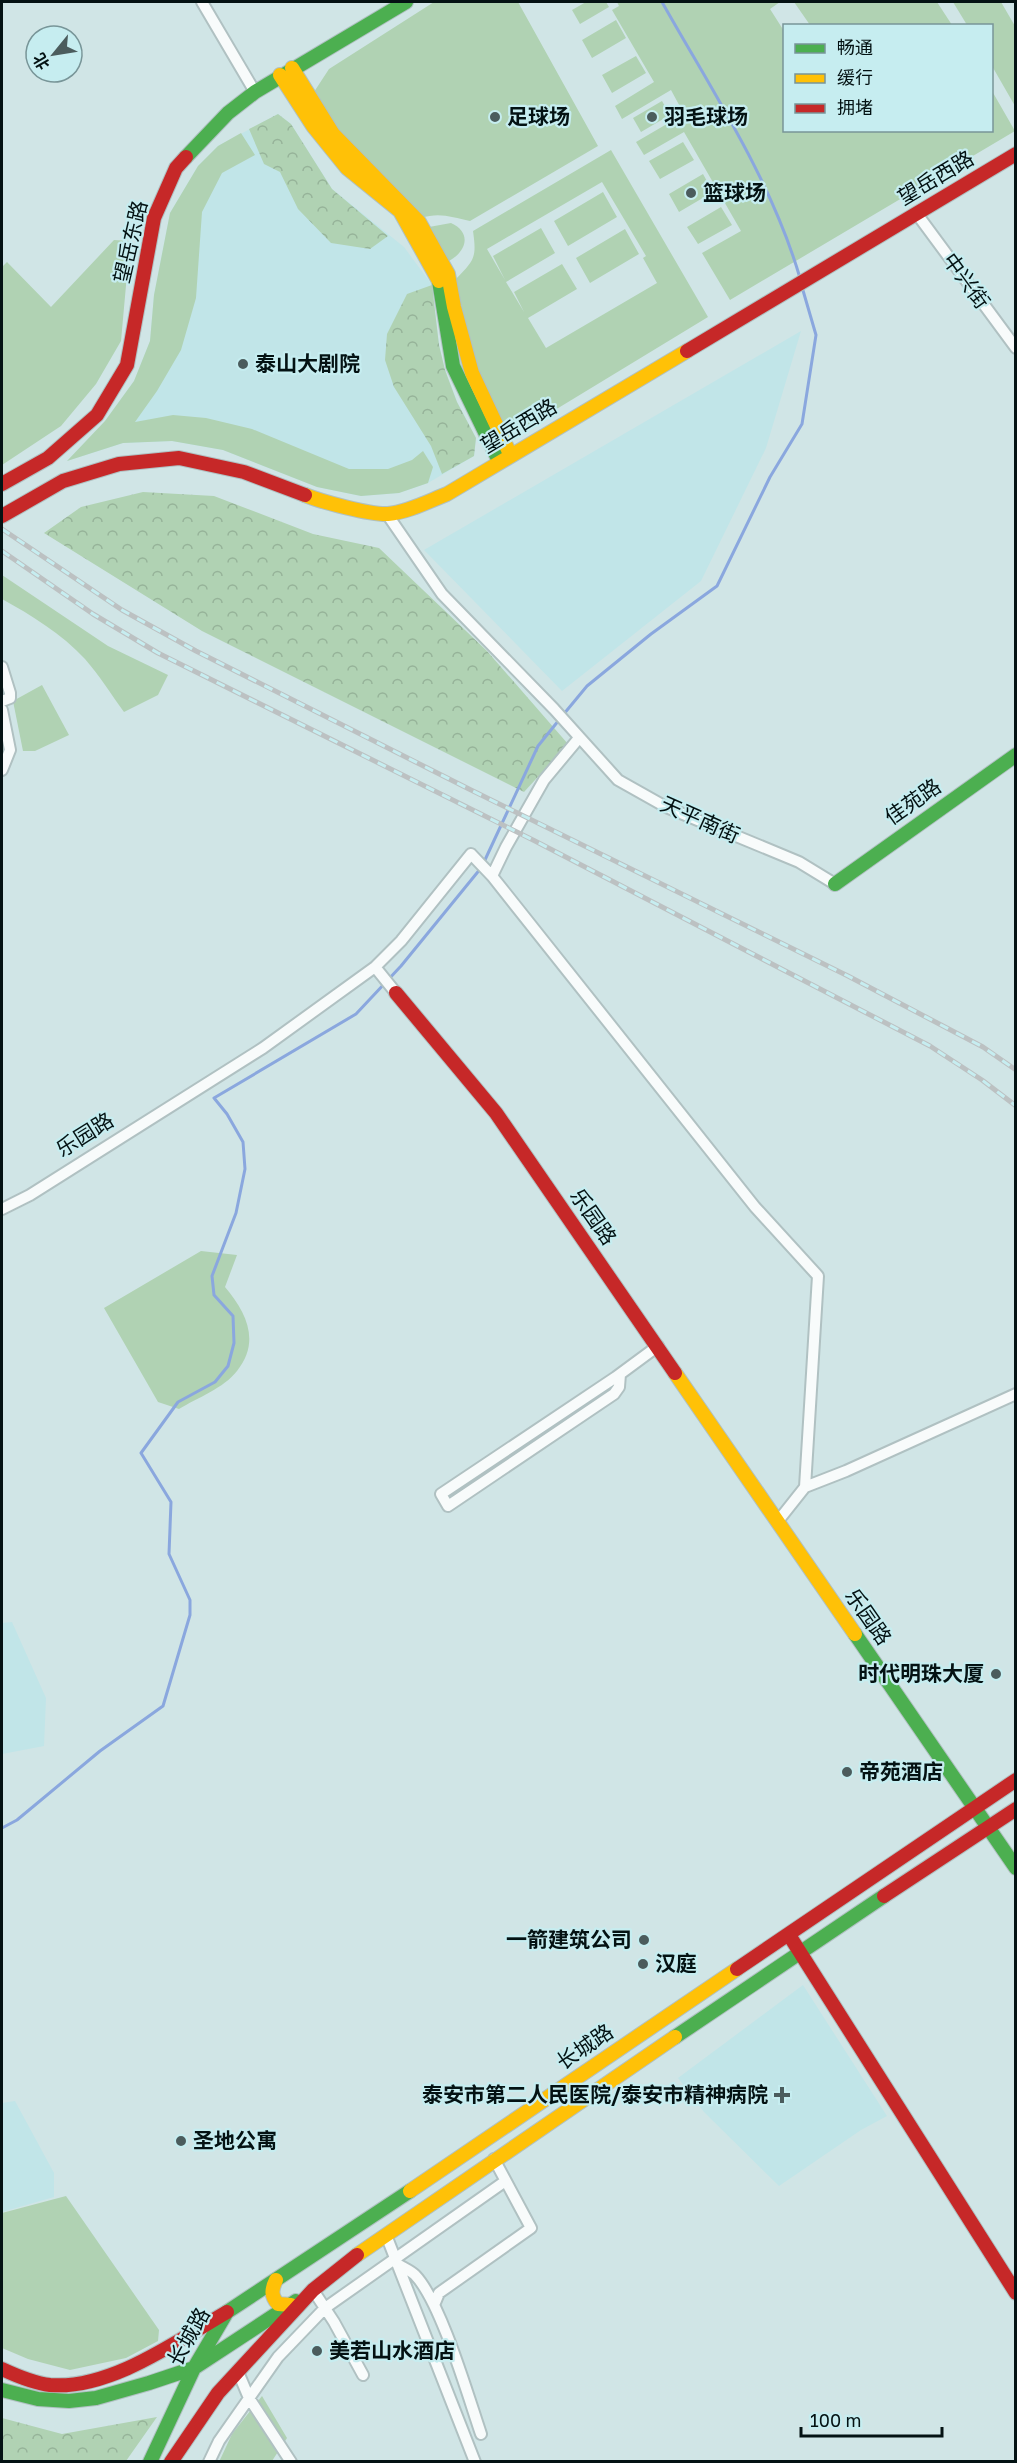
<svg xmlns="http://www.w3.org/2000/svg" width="1017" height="2463" font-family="'Golos Text','Noto Sans SC',sans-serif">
<defs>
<pattern id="forest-crowns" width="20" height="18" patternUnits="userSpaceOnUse" patternTransform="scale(1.5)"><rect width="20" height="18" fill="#b0d2b3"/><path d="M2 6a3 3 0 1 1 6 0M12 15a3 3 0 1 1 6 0" fill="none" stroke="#96b399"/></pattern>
</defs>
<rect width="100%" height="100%" fill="#d0e5e6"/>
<path fill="#c1e5e8" d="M278,114l13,10 41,65 72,58 28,38 7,60 6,25 12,32 19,36 -2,18 -46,27 -29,10 -38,3 -44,-9 -94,-37 -51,-9 -49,2 -56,18 38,-40 29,-40 16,-40 4,-46 16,-82 28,-47 20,-20z
M801,331l-35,117 -65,133 -139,110 -138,-141z
M12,1622l34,76 -2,48 -42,8v-131z
M803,1985l84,131 -26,14 -82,56 -75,-74 -26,-34z
M15,2101l39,72v24l-52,15v-109z"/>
<path fill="#b0d2b3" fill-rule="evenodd" d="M434,2h84l80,144 -128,75c-18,-4 -31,-9 -49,-3l-53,-46 -56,-77 17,-26z
M586,2h20l3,5 -29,17 -8,-14z
M617,2h163l-10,7 14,22v99h208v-39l23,40 -285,169 -28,-47 39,-22 -57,-99 -40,23 -8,-13 48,-28 -13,-24 -49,29 -7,-13 39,-24 -42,-72 7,-4z
M794,2h143l15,23h-142z
M953,2h48l14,24v80l-23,-40v-40l-25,-1z
M616,20l10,18 -34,20 -10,-18z
M636,56l10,17 -34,20 -10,-18z
M662,101l8,14 -29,17 -8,-14z
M241,133l14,22 -33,18 -20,39 -6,86 -15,52 -24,41 -22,31 38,-7 33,3 46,11 97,40h39l24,-9 11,-9 10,16 -5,16 -29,10 -38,3 -44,-9 -94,-37 -51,-9 -49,2 -56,18 38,-40 29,-40 16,-40 4,-46 16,-82 28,-47 20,-20z
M683,142l11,18 -34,19 -11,-18z
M611,150l97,167 -181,110 -13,2 -10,-5 -27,-53 -22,-91c19,-20 22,-21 18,-49zM602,182l44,74 -3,2 14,25 -111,65 -18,-30 49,-29 -15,-25 -48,28 10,20 -18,-30 49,-29 -14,-25 -48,28 12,24 -18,-31z
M703,174l10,18 -34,20 -10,-18z
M603,192l14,25 -49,29 -14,-25z
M721,207l11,18 -34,19 -11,-17z
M451,223c22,10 15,30 -4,39l-18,-35z
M625,229l14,25 -49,29 -14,-25z
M114,240l16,1 -9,100 -25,43 -35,42 -59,39v-198l5,-5 44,45z
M2,575l106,71 60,29 -10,20 -34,17c-13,-18 -25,-37 -39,-53 -23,-25 -54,-44 -83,-60z
M42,685l27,50 -34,16h-12l-10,-50z
M201,1251l36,4 -12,32c21,25 36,54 12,84 -13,17 -40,27 -58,38l-21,-7 -54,-94z
M66,2196l93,134 -1,11 -32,17 -56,12 -42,-11 -26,-11v-135z
M262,2396l25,42 -15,23 -53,1 13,-28z"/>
<path fill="url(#forest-crowns)" d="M278,114l13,10 41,65 56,47 -18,13 -39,-6 -33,-34 -18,-37 -16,-8 -15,-35z
M432,285l7,60 6,25 12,32 19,36 -2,18 -32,18 -11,-28 -37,-59 -9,-27 2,-26 20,-40z
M143,492l71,4 99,38 66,14 108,103 81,93 -44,48 -322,-161 -158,-98 37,-26z
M157,2417l-31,44h-124v-43l60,16z"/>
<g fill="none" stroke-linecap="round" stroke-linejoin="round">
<path stroke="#8aa7de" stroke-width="3" d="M662,2c50,89 109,177 138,276
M563,715l24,-29 64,-52 66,-48 53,-109 32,-53 14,-89 -14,-48
M484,862l54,-116 21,-26
M2,1828l15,-8 83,-69 63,-45 27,-91v-15l-21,-46 2,-52 -30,-49 37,-51 37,-20 13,-16 6,-23 -1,-27 -19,-21 -2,-19 24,-63 9,-44 -2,-27 -16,-28 -13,-16 142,-84 45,-48 80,-98"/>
<g stroke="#b0c1c2" stroke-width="14">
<path id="street" d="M202,2l53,90
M917,214l99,134
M387,514l55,80 112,115 64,71 48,27 133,55 36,22
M2,667l8,26v5l-8,3
M2,710l8,40 -8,20
M492,876l14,-29 38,-67 35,-42
M375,967l26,-26 70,-87 21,22 263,331 63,69 -13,211 -27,34
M2,1209l28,-14 233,-147 112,-81 21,26
M620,1374l-1,13 -5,7 -166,112 -7,-12 175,-117 42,-31
M805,1487l41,-16 170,-77
M386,2235l89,227
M399,2265c5,3 12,6 16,10 26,27 53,121 66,159
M313,2290l21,32 29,53
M434,2305l5,-12 92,-65 -37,-69
M238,2372l11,26 42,64
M209,2462l10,-21 59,-84 47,-49 179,-126"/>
</g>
<g stroke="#b0c1c2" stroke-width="16">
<path id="fast" d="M186,157l42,-44 27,-21 151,-90
M439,281l14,85 46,95
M835,884l181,-129
M855,1634l161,234
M675,2037l209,-141
M2,2390l36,9 31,2 27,-3 53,-15 45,-15 102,-67
M150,2462l44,-94 33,-56 183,-121"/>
</g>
<g stroke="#b0c1c2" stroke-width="16">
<path id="slow" d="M292,68l41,66 86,88 29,52 6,33 18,66 38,81
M280,75l33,51 34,42 53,43 39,70
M305,495c17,7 66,20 83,19 20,-2 41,-13 59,-20l240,-143
M675,1373l180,261
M410,2191l327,-222
M357,2255l318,-218
M276,2280c-5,10 -5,16 2,24l13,1"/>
</g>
<g stroke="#b0c1c2" stroke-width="16">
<path id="jam" d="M687,351l329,-197
M2,484l46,-26 49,-43 30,-50 27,-147 22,-50 10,-11
M2,516l61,-35 56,-17 60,-6 65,14 61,23
M396,993l100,120 179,260
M884,1896l132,-87
M789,1935l227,358
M737,1969l279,-189
M2,2369c15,7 31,14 48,16 60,5 127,-44 177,-73
M171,2462l47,-69 95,-103 44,-35"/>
</g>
<use href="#street" stroke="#f8fbfb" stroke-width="10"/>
<use href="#fast" stroke="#4caf50" stroke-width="14"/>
<use href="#slow" stroke="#ffc107" stroke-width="14"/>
<use href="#jam" stroke="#c62828" stroke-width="14"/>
<g stroke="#bcc1c2" stroke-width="5">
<path id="rail" d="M2,529l120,81 74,41 273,138 379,187 135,71 33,23
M2,551l91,63 65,39 377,188 395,205 52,34 34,26"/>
</g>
<use href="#rail" stroke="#c6edf0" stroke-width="3" stroke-dasharray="9" stroke-linecap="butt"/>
</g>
<g fill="#4b5c5d" stroke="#c6edf0" stroke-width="2">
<circle cx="495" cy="117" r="6"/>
<circle cx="652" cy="117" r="6"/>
<circle cx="691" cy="193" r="6"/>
<circle cx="243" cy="364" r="6"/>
<circle cx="996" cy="1674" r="6"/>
<circle cx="847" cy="1772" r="6"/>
<circle cx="644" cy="1940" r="6"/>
<circle cx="643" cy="1964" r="6"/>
<path d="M779 2086h6v6h6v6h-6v6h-6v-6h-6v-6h6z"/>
<circle cx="181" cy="2141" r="6"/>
<circle cx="317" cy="2351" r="6"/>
</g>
<g text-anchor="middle" stroke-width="4.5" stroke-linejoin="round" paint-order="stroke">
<g font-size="21" font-weight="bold" fill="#041213" stroke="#c6edf0" text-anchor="start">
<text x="507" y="124">足球场</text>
<text x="664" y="124">羽毛球场</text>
<text x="703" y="200">篮球场</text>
<text x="255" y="371">泰山大剧院</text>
<text x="984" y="1681" text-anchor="end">时代明珠大厦</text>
<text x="859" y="1779">帝苑酒店</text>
<text x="632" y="1947" text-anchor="end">一箭建筑公司</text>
<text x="655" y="1971">汉庭</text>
<text x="768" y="2102" text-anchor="end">泰安市第二人民医院/泰安市精神病院</text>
<text x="193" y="2148">圣地公寓</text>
<text x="329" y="2358">美若山水酒店</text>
</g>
<g font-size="21" fill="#041213" stroke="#c6edf0">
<text transform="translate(936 178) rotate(-31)" y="7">望岳西路</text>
<text transform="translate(131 242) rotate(-77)" y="7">望岳东路</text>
<text transform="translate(966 281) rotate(54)" y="7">中兴街</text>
<text transform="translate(519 426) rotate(-31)" y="7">望岳西路</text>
<text transform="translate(913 802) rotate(-35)" y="7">佳苑路</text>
<text transform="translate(700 820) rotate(24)" y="7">天平南街</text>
<text transform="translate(85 1135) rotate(-32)" y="7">乐园路</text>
<text transform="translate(593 1217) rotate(55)" y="7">乐园路</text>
<text transform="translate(868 1617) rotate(55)" y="7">乐园路</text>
<text transform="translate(585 2047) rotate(-34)" y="7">长城路</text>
<text transform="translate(189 2337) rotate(-61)" y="7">长城路</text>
</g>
</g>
<rect width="1017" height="2463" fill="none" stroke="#041213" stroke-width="6"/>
<rect x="783" y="24" width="210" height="108" fill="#c6edf0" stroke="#789598" stroke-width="1.5"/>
<rect x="795" y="44" width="30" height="9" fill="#4caf50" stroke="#789598" stroke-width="1.5"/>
<text x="837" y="54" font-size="18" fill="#041213">畅通</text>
<rect x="795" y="74" width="30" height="9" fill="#ffc107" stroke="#789598" stroke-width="1.5"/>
<text x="837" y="84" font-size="18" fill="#041213">缓行</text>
<rect x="795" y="104" width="30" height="9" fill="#c62828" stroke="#789598" stroke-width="1.5"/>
<text x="837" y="114" font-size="18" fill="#041213">拥堵</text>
<g transform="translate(54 54) rotate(240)"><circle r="28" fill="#c6edf0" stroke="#789598" stroke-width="1.5"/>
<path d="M0-4.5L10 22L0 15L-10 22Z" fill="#4b5c5d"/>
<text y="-9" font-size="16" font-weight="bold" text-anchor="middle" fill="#041213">北</text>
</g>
<path d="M801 2427v9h141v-9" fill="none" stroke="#041213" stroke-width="3"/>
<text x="810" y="2427" font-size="18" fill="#041213" stroke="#c6edf0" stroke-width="4.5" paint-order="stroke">100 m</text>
</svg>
